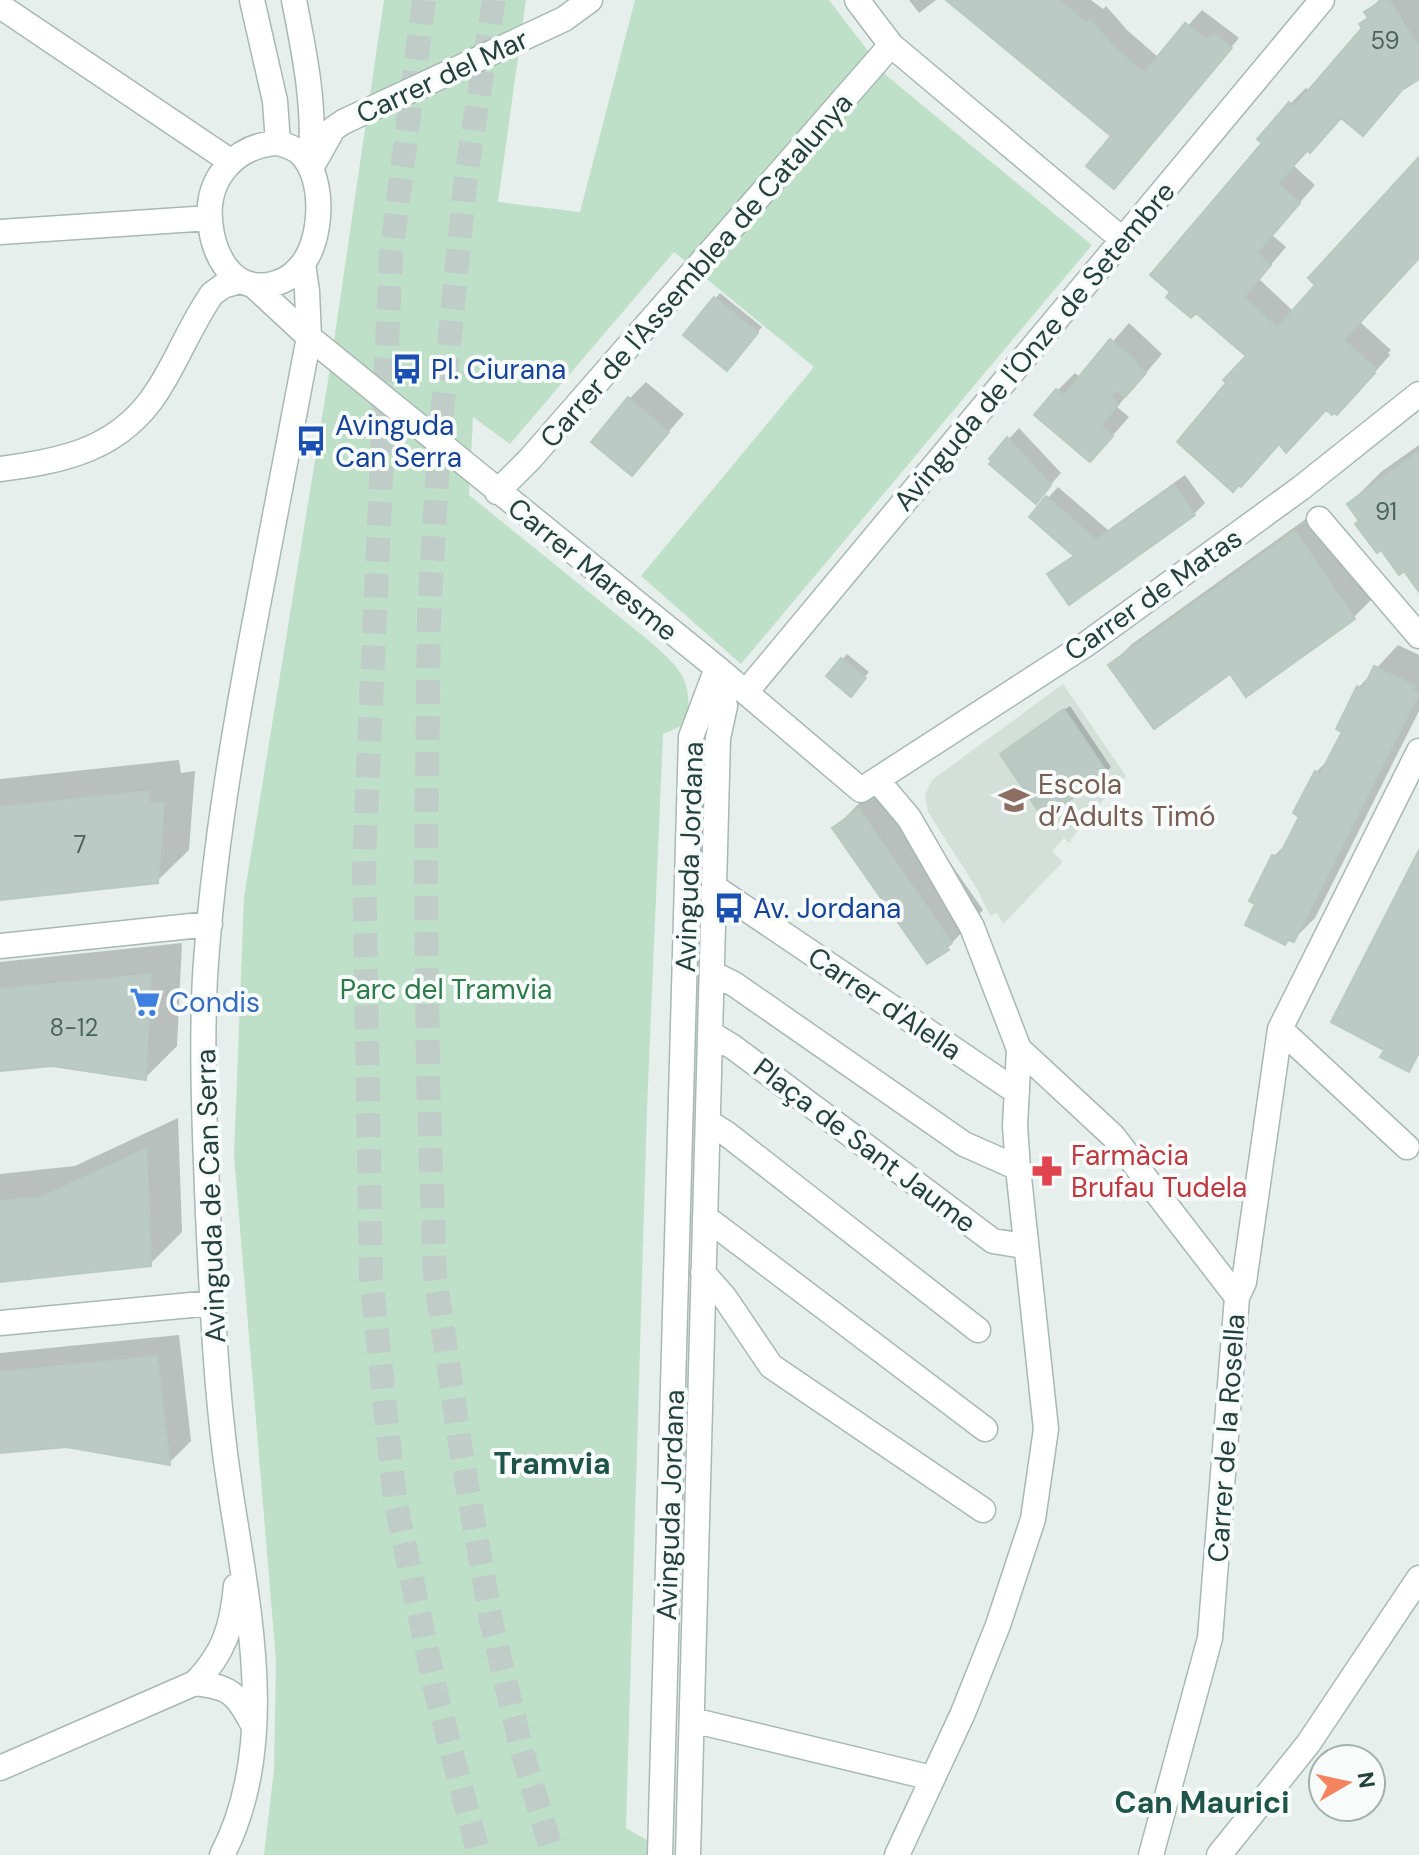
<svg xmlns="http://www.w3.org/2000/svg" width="1419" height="1855" font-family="'DM Sans',sans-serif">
<rect width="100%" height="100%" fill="#e6efeb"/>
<path fill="#d4dfda" d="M1063,684l63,92 -38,40 -19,27 -5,-5 -12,13 11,11 -60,62 -6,-11 -7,3 -13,-27 -49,-77 -3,-17 7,-15z"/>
<path fill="#bfe0c8" d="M384,0h142l-28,202 82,10 55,-212h194l58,76 205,169 -351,419 -100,-88 173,-209 -140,-115 -164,192 -37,-27 -4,78 184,149c31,28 38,36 35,79l-25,11 -16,374 -21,720 35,20 -1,7h-396l10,-85 2,-109 -42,-505 10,-259 86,-529z"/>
<path fill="#0003" d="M909,0h27l-17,13z
M970,0h121l12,9 3,-3 21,24 32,28 43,-48 37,28 -125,148v-50z
M1379,0h40v77l-12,8 -44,48 -21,-17 -48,50 21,19 -43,50 14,12 -27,32 35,33 125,-151v96l-59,65 31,28 -3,3 2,2 -36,41 -27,12 -78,-52 -53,-45 69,-168 24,-38 17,-17 15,11 43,-71 6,-11 -3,-5z
M720,293l42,34 -30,37 -47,-29z
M1129,323l33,31 -45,53 12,10 -22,25 -49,-52 17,-17 6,5z
M646,382l38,32 -52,60 -3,-75z
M1019,428l42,45 -15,17 -55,-32z
M1419,445v126l-58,-50 -12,-17 32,-32z
M1185,475l20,28 -11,11 -144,61 25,-21 -27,-56 10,-11 50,43z
M1317,511l59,84 -22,22 -108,77 -16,-22 -120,-6 22,-22z
M1398,645l21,10v56l-104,207 -22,22 -19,-84 15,-15 13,-25 14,-44 15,-15 13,-26 -6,-3 21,-41z
M847,654l22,18 -14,17 -26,-13z
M1070,706l41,61 -5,5 -99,-23z
M179,760l2,13 14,-2 -6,79 -32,31 -157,16v-118z
M892,779l91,131 -36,38 -112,-120 31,-32z
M182,943l-5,103 -32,32 -93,-14 -52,5v-107z
M178,1118l4,114 -32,32 -150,16v-106l75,-8z
M179,1335l12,106 -22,22 -103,-18 -66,6v-98z"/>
<path fill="#bbcac4" stroke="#b8c9c2" stroke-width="2" d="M946,0h113l28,23 3,-4 22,26 32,28 41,-50 22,17 7,-7 18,15 -118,141 -28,-23 25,-30z
M1383,0h6l30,46v33l-17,11 -39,46 -22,-18 -31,35 -3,-3 -29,34 22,19 -43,50 14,12 -27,32 33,31 38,-43 -7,-7 111,-121v101l-75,82 31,28 -2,3 2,2 -38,42 -3,-2 -2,2 -6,-5 -40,43 -7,-9 -38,43 -2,-2 -6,7 -56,-50 49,-59 -3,-3 23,-24 -50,-43 -5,5 -25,-21 4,-5 -20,-17 112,-132 -5,-4 32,-37 5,5 68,-79 -3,-4 9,-6 -4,-6z
M714,297l44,36 -31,38 -44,-36z
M1110,339l27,23 -1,2 10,9 -21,24 -8,-7 -6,5 7,10 -17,21 12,10 -23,26 -56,-47 22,-26 8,6z
M628,397l41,35 -37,44 -41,-34z
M1007,437l44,48 -15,19 -47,-40 3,-3 -3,-2z
M1419,451v141l-15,-21 -5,4 -18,-25 -4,3 -22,-29 4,-3 -12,-17z
M1174,485l21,30 -126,90 -22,-31 27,-18 -45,-39 17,-21 50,44z
M1295,531l60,88 -109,78 -16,-23 -76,55 -46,-64z
M841,658l25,20 -15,19 -25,-21z
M1374,666l41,20 -2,4 6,3 -125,249 -6,-2 -3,5 -40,-20 10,-21 -6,-3 23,-46 6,3 21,-41 -6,-4 22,-42 5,3 22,-42 -6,-3 21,-43 6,3z
M1064,709l44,65 -65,44 -43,-64z
M148,791l2,12 14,-1 -6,81 -158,17v-93z
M859,809l93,134 -5,4 2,3 -22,14 -95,-136z
M1419,850v202l-10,20 -29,-15 4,-7 -53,-28z
M151,974l-5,106 -94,-14 -52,5v-82z
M147,1148l4,118 -151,16v-81l41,-4z
M157,1356l13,109 -104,-18 -66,6v-81z"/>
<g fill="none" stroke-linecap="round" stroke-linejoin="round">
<path stroke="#bfccc8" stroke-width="24" stroke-dasharray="24 12" stroke-linecap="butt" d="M424,0l-33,255 -27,606 7,416 24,223 41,193 43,162
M494,0l-28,176 -27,268 -10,171 -3,256 2,208 7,197 26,175 31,174 30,126 31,104"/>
<g stroke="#a8b8b2" stroke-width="27">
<path id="street" d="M252,0l23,101 3,42
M294,0c11,56 21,104 17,162
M857,0l34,45 232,195
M0,6l230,155
M278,143c8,2 15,4 22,10 26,24 23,89 0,114 -8,10 -19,16 -32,18 -37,6 -55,-31 -58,-64 -4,-43 26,-76 68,-78z
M311,168l22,-39 10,-7 221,-103 26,-19
M0,232l210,-14
M254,286l55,51 408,331 144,122 224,-145 216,-157 118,-94
M0,469c64,-8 121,-20 158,-79 20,-31 33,-66 54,-96l11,-8 16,-5
M497,492l33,-33 361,-414
M1319,519l100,117
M746,692l576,-692
M877,780l32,38 63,109 47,122 -4,77 3,42 28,261 -13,90 -35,106 -35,88 -66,142
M714,887l303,205
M0,946l210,-22
M712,973l22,11 230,160 54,24
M1280,1029l127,118
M710,1033l23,14 260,194 31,5
M1019,1049l94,87 124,161 -27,341 -59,217
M708,1122l19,12 251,196
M705,1217l280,212
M703,1273l22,25 46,68 212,144
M1237,1297l7,-15 36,-253 139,-278
M0,1323l212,-20
M195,1683c34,4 41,9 57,40
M692,1720l240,58
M0,1768l195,-85c29,-30 37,-55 41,-97
M222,1855c63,-120 19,-275 3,-402 -10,-79 -13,-159 -17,-238 -3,-80 -7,-159 -3,-239 8,-123 29,-245 52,-366 17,-91 34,-182 52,-273l-2,-46 -4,-27
M660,1855l31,-1118 26,-69
M688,1855l30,-1117 7,-32 -8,-38
M1219,1855l89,-111 111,-166"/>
</g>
<use href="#street" stroke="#fff" stroke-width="24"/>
</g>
<defs>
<g id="bus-bare" transform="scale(2.4)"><path d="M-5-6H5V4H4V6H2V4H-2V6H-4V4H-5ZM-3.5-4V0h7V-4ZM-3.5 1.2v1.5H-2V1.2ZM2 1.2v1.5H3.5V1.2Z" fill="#1a4fb4" stroke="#f7fbf9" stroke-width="2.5" paint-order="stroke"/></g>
<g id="school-bare" transform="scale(2.4)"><path d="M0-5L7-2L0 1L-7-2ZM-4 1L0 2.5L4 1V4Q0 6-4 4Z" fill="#8d6e63" stroke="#f7fbf9" stroke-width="2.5" paint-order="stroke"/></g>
<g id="supermarket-bare" transform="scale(2.4)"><path d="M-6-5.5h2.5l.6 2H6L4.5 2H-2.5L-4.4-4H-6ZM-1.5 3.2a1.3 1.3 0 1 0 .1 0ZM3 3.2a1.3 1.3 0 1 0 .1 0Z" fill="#3f7fe0" stroke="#f7fbf9" stroke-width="2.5" paint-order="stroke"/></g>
<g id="pharmacy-bare" transform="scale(2.4)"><path d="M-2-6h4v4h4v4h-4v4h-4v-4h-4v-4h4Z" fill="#e0444e" stroke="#f7fbf9" stroke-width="2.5" paint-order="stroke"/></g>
</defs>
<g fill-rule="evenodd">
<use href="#bus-bare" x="407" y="369"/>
<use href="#bus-bare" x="311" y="441"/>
<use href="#school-bare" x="1014" y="800"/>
<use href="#bus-bare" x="729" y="908"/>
<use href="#supermarket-bare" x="145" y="1002"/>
<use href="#pharmacy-bare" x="1047" y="1171"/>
</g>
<g text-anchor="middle" stroke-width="8" stroke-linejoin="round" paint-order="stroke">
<g font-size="24" fill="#4a645c">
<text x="1385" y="49">59</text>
<text x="1386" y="520">91</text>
<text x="80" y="853">7</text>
<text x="74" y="1036">8-12</text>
</g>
<g font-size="28" fill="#24423a" stroke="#f7fbf9">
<text transform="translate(442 76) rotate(-25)" y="10">Carrer del Mar</text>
<text transform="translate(696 270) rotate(-49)" y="10">Carrer de l'Assemblea de Catalunya</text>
<text transform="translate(1034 346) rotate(-50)" y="10">Avinguda de l'Onze de Setembre</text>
<text transform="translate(593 569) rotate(39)" y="10">Carrer Maresme</text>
<text transform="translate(1153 594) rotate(-35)" y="10">Carrer de Matas</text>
<text transform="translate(689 857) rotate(-88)" y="10">Avinguda Jordana</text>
<text transform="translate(885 1003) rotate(34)" y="10">Carrer d'Alella</text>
<text transform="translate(865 1145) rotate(37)" y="10">Plaça de Sant Jaume</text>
<text transform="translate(210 1196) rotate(-92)" y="10">Avinguda de Can Serra</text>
<text transform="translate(1226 1438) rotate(-86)" y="10">Carrer de la Rosella</text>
<text transform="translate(670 1505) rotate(-88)" y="10">Avinguda Jordana</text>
</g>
<g font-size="28" fill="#164399" stroke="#f7fbf9" text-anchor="start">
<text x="431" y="379">Pl. Ciurana</text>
<text x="335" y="435">Avinguda<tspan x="335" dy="32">Can Serra</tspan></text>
<text x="753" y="918">Av. Jordana</text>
</g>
<g font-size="28" fill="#785e54" stroke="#f7fbf9" text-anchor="start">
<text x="1038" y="794">Escola<tspan x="1038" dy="32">d’Adults Timó</tspan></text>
</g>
<g font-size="28" fill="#2d7a4b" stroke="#f7fbf9">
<text x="446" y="999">Parc del Tramvia</text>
</g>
<g font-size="28" fill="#366cbe" stroke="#f7fbf9" text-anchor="start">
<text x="169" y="1012">Condis</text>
</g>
<g font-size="28" fill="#be3a42" stroke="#f7fbf9" text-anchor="start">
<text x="1071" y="1165">Farmàcia<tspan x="1071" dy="32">Brufau Tudela</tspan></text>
</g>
<g font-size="30" font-weight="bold" fill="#1f5548" stroke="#f7fbf9">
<text x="552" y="1474">Tramvia</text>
<text x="1202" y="1813">Can Maurici</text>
</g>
</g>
<g transform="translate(1347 1783) rotate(81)"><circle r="38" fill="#f7fbf9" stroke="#a3b1ad" stroke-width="2"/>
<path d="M0-6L14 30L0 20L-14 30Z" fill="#f4845f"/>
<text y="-12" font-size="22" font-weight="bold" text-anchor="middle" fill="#24423a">N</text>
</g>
</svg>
